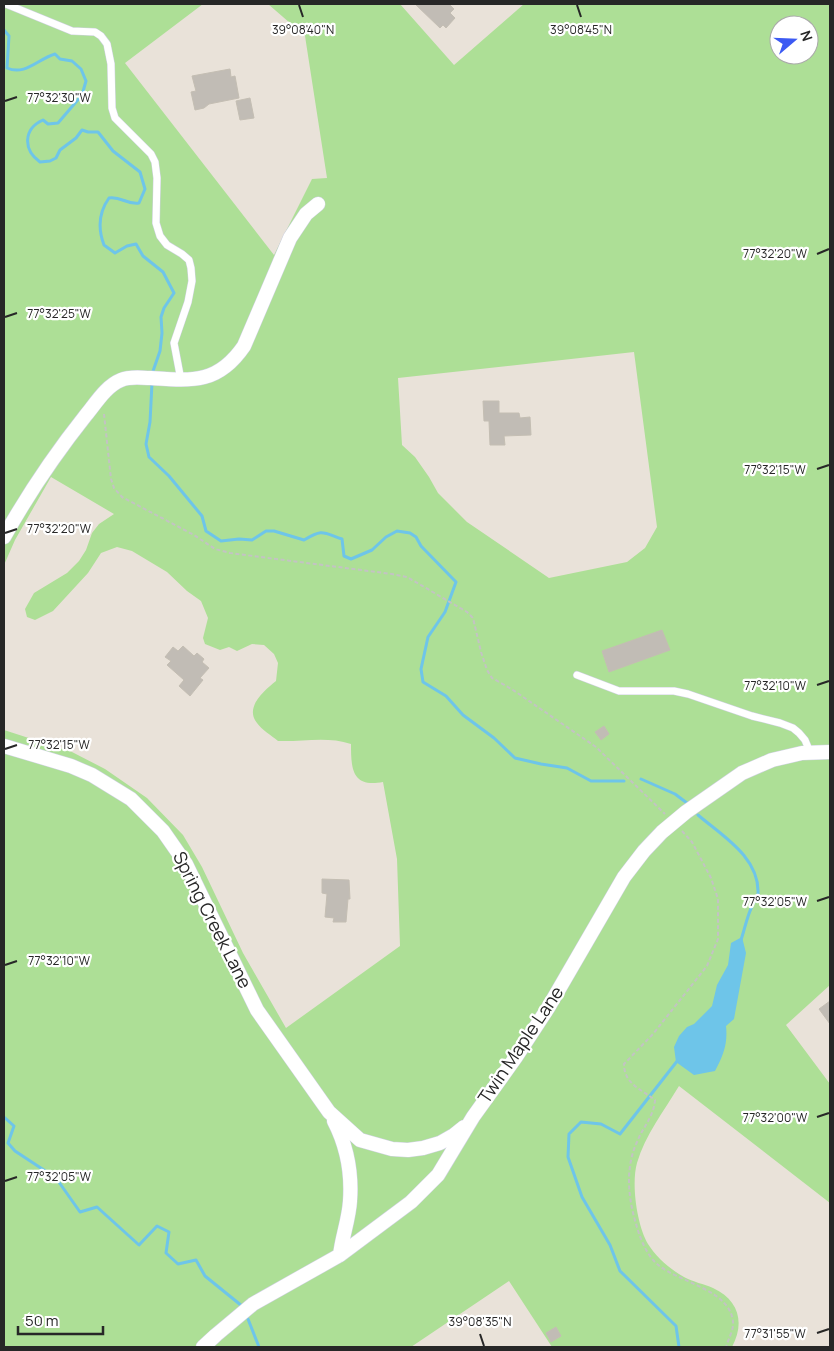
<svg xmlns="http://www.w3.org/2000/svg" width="834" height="1351" font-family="Manrope,sans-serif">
<rect width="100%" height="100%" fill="#e9e2d9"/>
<path fill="#addf96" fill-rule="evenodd" d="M4,4h199l-78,59 149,192 38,-76 15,-1 -22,-142 -37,-32h132l54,61 70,-61h306v981l-44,40 44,59v119l-151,-117c-15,25 -34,49 -42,77 -6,21 0,62 11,81 8,13 23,26 36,33 9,5 20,7 29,11 26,12 32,35 19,59h-180l-43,-66 -98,66h-407v-617l68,22 33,17 42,29 36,37 19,32 41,86 43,75 114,-82 -3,-87 -14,-77c-31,6 -32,-13 -32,-38 -24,-8 -49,-2 -73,-3 -7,-6 -16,-11 -21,-18 -13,-16 8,-33 19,-42l2,-18 -4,-9 -10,-9 -12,-1 -15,7 -8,-4 -9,3 -15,-6 -2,-6 5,-20 -7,-17 -14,-10 -20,-19 -35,-21 -15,-4 -16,6 -13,20 -35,38 -18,9 -8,-3 -2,-8 9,-16 33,-20 12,-12 7,-11 6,-17 7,-9 15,-10 -63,-37 -36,63 -11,25zM779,25h30v30h-30zM634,352l23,175 -12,21 -18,14 -78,16 -82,-56 -29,-29 -9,-16 -14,-20 -13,-12 -4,-67z"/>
<path fill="#6ec5e9" d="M742,937l4,16 -12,66 -8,7c2,18 -3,30 -11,45l-21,4 -18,-13 -2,-15 5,-11 8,-9 7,-3 18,-18 5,-21 11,-20 3,-22z"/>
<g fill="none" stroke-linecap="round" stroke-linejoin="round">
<path stroke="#6ec5e9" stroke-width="3" d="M4,30l5,6 -2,32c18,8 31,-9 48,-14l5,5 12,2 9,8 5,12 -4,14 -24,28 -10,1 -5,-4c-20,9 -20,30 -3,42l10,-1 6,-3 4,-8 16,-12 6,-8 6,2h10l15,19 27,21 5,17 -6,14c-12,2 -18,-7 -30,-5 -10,14 -11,31 -5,47l11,8 12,-7 9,-2 7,12 20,16 11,21 -10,15 -3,9 1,16 -2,18 -8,23
M152,383l-2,39 -4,22 3,13 20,19 33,40 4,15 15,10 18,-2 13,1 14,-9h8l30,9c19,-11 18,-8 38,-1l2,17 7,3 21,-9 14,-13 11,-6 13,2 6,4 5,9 35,36 -11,30 -17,25 -7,32 2,13 23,14 17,19 31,23 21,20 26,6 26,4 24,13h33
M641,779l34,15 12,9
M698,815c23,20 62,42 60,79 -1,3 -3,7 -5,10 -6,12 -8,24 -12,36
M678,1060l-58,74 -19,-10 -20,-2 -12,12 -1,23 14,40 28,48 10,26 56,55 3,21
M4,1117l10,9 -6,17 7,8 41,27 24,34 17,-5 42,38 18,-19 12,6 -3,21 12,11 18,-4 9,16 37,30
M248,1319l11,28"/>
</g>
<path fill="#c1bcb5" stroke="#c4beb3" d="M415,4h34l5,5 -4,4 5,5 -9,10 -3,-3 -3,3z
M230,69l1,8 4,-1 4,22 -30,6 -5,4 -9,2 -4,-18 5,-1 -4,-15z
M250,98l4,20 -14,2 -4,-19z
M483,401h16v12h20l1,5 10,-1 1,18 -27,1 1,9h-15l-1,-24h-5z
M662,630l8,20 -61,22 -7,-21z
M183,646l11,10 3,-3 7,6 -2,3 7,6 -9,10 3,2 -13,16 -11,-10 5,-6 -17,-15 4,-4 -6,-4 8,-10 5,4z
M604,726l5,8 -8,6 -6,-8z
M322,879l27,1 1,19h-2l-2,23h-13l1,-4 -9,-1 2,-23 -5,-1z
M830,1001v23l-11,-15z
M556,1327l5,9 -10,6 -5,-9z"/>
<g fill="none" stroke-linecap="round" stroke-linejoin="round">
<g stroke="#ced1e0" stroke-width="8">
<path id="lane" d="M6,4l66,27 23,1 6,4 6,8 4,20 1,44 3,10 36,36 4,8 2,16 -1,45 4,13 7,9 15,9 7,6 2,8 1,13 -4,21 -14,41 7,37
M577,675l42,16h55l14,3 64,22 28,7 13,5 6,5 6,7 5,12"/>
</g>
<g stroke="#ced1e0" stroke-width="15">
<path id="street" d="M4,537c24,-43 51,-83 82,-122 10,-12 20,-29 35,-35 9,-4 19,-2 30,-2 41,3 67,6 93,-32l46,-108 16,-24 12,-10
M4,746l67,20 21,9 39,24 32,32 23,33 71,146 72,102 31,28 32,9 16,1 15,-2 17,-5 14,-8 10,-8
M334,1121c13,25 18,52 16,80 -1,18 -8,36 -10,54
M203,1347l13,-12 37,-31 87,-49 71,-53 27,-27 35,-58 43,-60 32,-49 76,-131 20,-26 18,-19 24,-20 56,-39 30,-13 30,-7 28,-1"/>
</g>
<path stroke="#c3c3c3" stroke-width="2" stroke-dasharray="4 2.5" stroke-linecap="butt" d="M104,414l7,65 3,9 8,9 72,38 21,14 15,4 162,21 15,3 60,35 6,6 8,34 6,18 5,8 21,12 83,57 69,67
M682,831l10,11 19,36 7,21v40l-11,27 -54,68 -29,30c0,20 17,25 31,36 -1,16 -12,27 -18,42 -12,26 -9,55 -1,82 4,14 10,30 21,40 22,19 73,25 76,58 1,7 -5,18 -7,25"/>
<use href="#lane" stroke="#fff" stroke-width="7"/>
<use href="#street" stroke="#fff" stroke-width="14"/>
</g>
<path fill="none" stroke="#272727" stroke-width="2" d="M299,5l4,12M577,5l4,12M5,101l12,-4M817,254l12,-5M5,317l12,-4M817,469l12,-4M5,533l12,-4M817,685l12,-4M5,749l12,-4M817,901l12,-4M5,965l12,-4M817,1117l12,-4M5,1181l12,-4M817,1333l12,-4M480,1334l4,12"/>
<g text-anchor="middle" stroke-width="4.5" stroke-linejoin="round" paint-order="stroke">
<g font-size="18" fill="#272727" stroke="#fff">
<text transform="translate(212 920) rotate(63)" y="6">Spring Creek Lane</text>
<text transform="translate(521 1045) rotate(-56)" y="6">Twin Maple Lane</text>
</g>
</g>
<g font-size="12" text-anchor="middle" fill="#272727" stroke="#fff" stroke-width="4.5" stroke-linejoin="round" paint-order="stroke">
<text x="303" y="34">39°08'40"N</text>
<text x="581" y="34">39°08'45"N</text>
<text x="59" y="102">77°32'30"W</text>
<text x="775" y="258">77°32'20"W</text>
<text x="59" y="318">77°32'25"W</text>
<text x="775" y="474">77°32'15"W</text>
<text x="59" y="533">77°32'20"W</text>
<text x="775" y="690">77°32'10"W</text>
<text x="59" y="749">77°32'15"W</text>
<text x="775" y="906">77°32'05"W</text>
<text x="59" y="965">77°32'10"W</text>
<text x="775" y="1122">77°32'00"W</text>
<text x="59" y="1181">77°32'05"W</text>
<text x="480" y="1326">39°08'35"N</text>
<text x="775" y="1338">77°31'55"W</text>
</g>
<rect width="834" height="1351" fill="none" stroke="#272727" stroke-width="10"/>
<g transform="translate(794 40) rotate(71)"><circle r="24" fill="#ffffff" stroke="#a9a9a9"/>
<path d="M0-4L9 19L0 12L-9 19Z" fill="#3c5af3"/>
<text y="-8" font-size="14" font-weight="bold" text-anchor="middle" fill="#272727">N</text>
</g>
<path d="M18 1326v8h85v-8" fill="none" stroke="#272727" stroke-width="2.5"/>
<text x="25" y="1326" font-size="15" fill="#272727" stroke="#ffffff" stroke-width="4" paint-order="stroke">50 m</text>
</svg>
